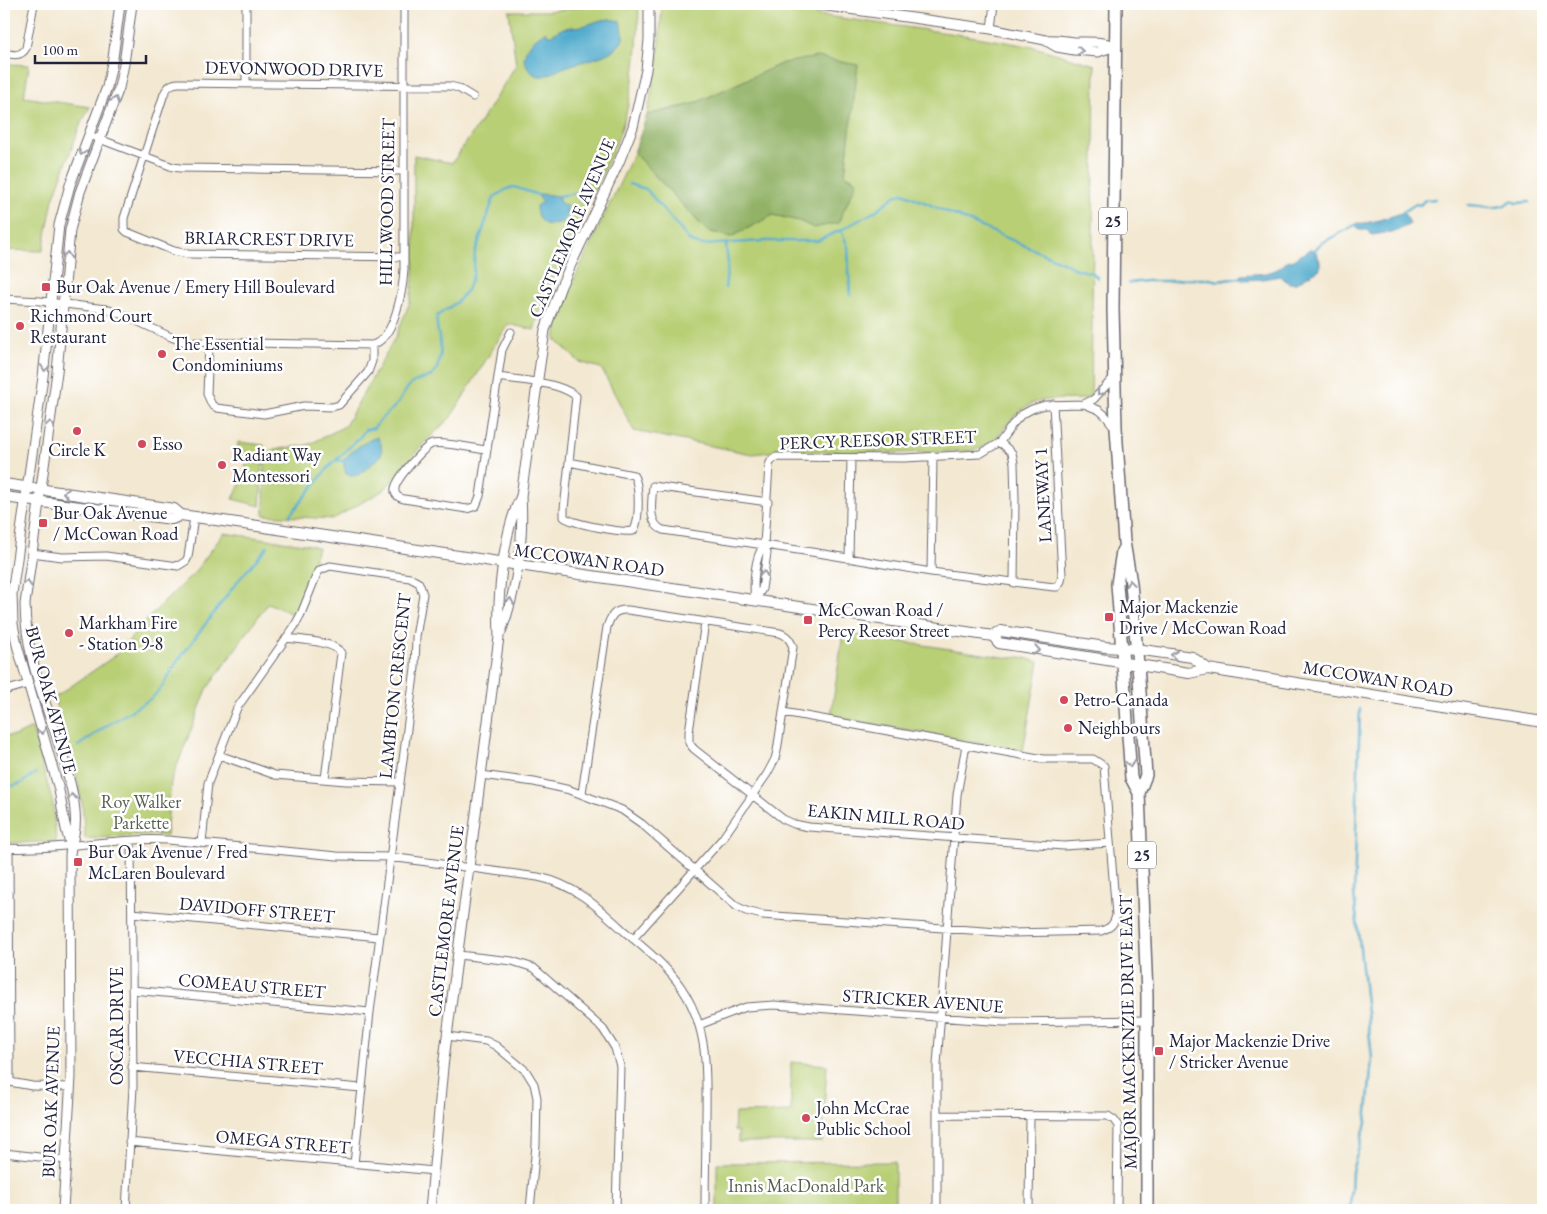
<svg xmlns="http://www.w3.org/2000/svg" width="1547" height="1214" font-family="'EB Garamond',serif">
<rect width="100%" height="100%" fill="#fff"/>
<filter id="ink" filterUnits="userSpaceOnUse"><feTurbulence type="fractalNoise" baseFrequency=".02" numOctaves="2"/><feDisplacementMap in="SourceGraphic" scale="10" xChannelSelector="R" yChannelSelector="G"/><feConvolveMatrix kernelMatrix="1 2 1 2 8 2 1 2 1" color-interpolation-filters="sRGB"/></filter>
<filter id="wash" filterUnits="userSpaceOnUse"><feTurbulence type="fractalNoise" baseFrequency=".0096" numOctaves="4" result="noise"/><feDisplacementMap in="SourceGraphic" scale="20" xChannelSelector="R" yChannelSelector="G"/><feGaussianBlur stdDeviation="1.12" result="paint"/><feColorMatrix in="noise" values="0 0 0 0 0 0 0 0 0 0 0 0 0 0 0 0 0 1.4 0 .05"/><feComposite in="paint" operator="in"/></filter>
<g filter="url(#wash)">
<rect width="100%" height="100%" fill="#f3e8d1"/>
<path fill="#b8cf74" stroke="#6d7858" d="M604,4h35c-1,43 -4,82 -17,123 -7,21 -17,40 -26,60 -22,47 -47,93 -62,143l-26,-6 -57,93 -28,27 -39,46 -51,29 -69,-4 1,-64 43,-6 37,-19 51,-90 14,-34 4,-30v-117l38,8 27,-39 37,-59 -7,-54h40z
M662,4h77l238,33 57,10 61,18 -4,333c-21,4 -43,-3 -62,7 -28,15 -26,42 -61,46l-71,2 -116,-2 -29,3 -118,-23 -33,-63 -22,-6 -24,-23 3,-17 11,-32 65,-137 73,78 24,6 42,-22 26,6 15,7 43,-47 -12,-7 12,-109 -74,-2 -90,41 -46,11 11,-55z
M4,61l6,3 19,1 -5,32 66,10 -9,16 -28,76 -10,52 -39,-1z
M238,442l26,3 -4,61 -27,-7 12,-25 1,-13 -9,-1z
M224,533l87,12 7,3 -24,67 -26,-12 -61,86 -36,92 -5,55 -18,-2 -63,5 -3,-36 -4,-21 -24,-84 62,-43 40,-45 38,-37z
M843,633l167,25 11,-1 18,5 -16,89 -192,-35z
M32,728l21,76 3,38 -52,1v-107h11z
M791,1062l36,3 -5,77h-84v-11h-4l1,-18 56,-1z
M895,1162v48h-178v-47z"/>
<path fill="#92b266" stroke="#5a6a50" d="M817,57l41,8 -13,109 12,8 -19,41 -24,5 -15,-7 -26,-6 -42,22 -24,-6 -73,-78 13,-38 46,-11 90,-41z"/>
<path fill="#4faacc" stroke="#386684" d="M610,19l10,2c2,8 6,15 1,22 -11,15 -40,18 -56,24 -8,3 -17,10 -26,9 -8,-1 -12,-10 -15,-16 0,-14 12,-22 22,-29l2,4h3l12,-7 20,-2 18,-6z
M541,194l18,2v6l8,4v10l-4,6 -15,3c-9,-3 -12,-11 -12,-19l6,-4 -4,-7z
M1403,212l5,7 2,5 -13,7 -25,4 -5,-5h-8l-4,-5 2,-2c8,2 38,-7 46,-11z
M1310,249l5,1 5,11v8l-24,14h-7l-9,-7 -17,3 -21,1 -3,-2 2,-3c19,-2 34,1 47,-15l4,1z
M377,437c5,6 5,12 4,19l-21,18 -6,2 -8,-2 -3,-13c9,-11 20,-19 34,-24z"/>
<g fill="none" stroke-linecap="round" stroke-linejoin="round">
<path stroke="#4faacc" stroke-width="2.5" d="M629,184l17,5 45,53 11,3 61,-4h54l24,-11 33,-18 21,-16 8,-3 162,70 8,5 19,5 6,5
M559,196l29,-5
M1468,205c15,0 30,7 43,-4l6,2 13,-1
M1403,212l13,-8 4,1 5,-5 10,-1
M841,230l7,17 2,48
M1315,250l5,-6 35,-19
M1129,283l18,-2h21l16,-2h27l7,2 21,-3
M725,288l3,-25 -2,-18
M336,460l7,1
M290,515l38,-47 32,-31 5,-7 9,-2c7,-12 16,-15 24,-25 5,-6 8,-17 16,-21 14,-7 19,0 25,-20 5,-16 -4,-31 -2,-46l20,-14 10,-12 6,-15 2,-22 19,-56 13,-8 7,-2 24,8
M78,746l28,-20 46,-28 10,-11 15,-25 60,-80 31,-36
M4,788l16,-4 16,-11
M1350,1210l2,-39 14,-48 6,-65 -18,-164 6,-185"/>
</g>
</g>
<g filter="url(#ink)">
<g fill="none" stroke-linecap="round" stroke-linejoin="round">
<g stroke="#6b6770" stroke-width="9">
<path id="minor" d="M991,29l3,-25
M4,53c9,2 17,4 22,-5l8,-44
M246,84v-80
M89,135l84,32 7,1 223,3
M404,257l-216,-3 -14,-3 -47,-19 -3,-3v-11l40,-124c3,-7 7,-11 15,-11l271,3 8,2 15,9
M4,299l36,2 66,8 20,7 45,21 14,5 187,3c23,-6 31,-56 32,-76v-265
M209,343l-2,51 5,11 5,3 47,6 40,-8 28,1 7,-2 29,-33 4,-11v-16
M498,377c24,4 59,4 78,19l-12,113v8c9,7 58,16 69,14 7,-8 7,-48 0,-56l-64,-13
M1084,404l10,-5 20,-22
M1000,442l12,11 2,10 1,36 -1,84
M487,450c-12,-1 -44,-9 -55,-6 -8,3 -37,36 -37,45 -1,6 4,9 9,10l63,10 9,-3 4,-10 22,-146 9,-18
M768,502l-115,-16c-1,14 -6,38 10,44l155,23 113,19 123,15h3l4,-6 1,-6 -9,-171
M32,553l30,4 44,-1 72,10 8,-5 2,-4 6,-40
M849,559l2,-101
M931,572l2,-115
M755,600c-2,-16 -1,-42 9,-55
M755,601l7,-12 5,-36 -3,-8 5,-80 2,-4 5,-4 128,1 76,-4 20,-12 12,-17 9,-10 11,-6 13,-4 39,-1 15,6 6,5 10,13
M705,622l-16,110v11l5,6 89,70 11,5 15,3 255,19 46,-3
M286,638c14,2 48,3 55,15l-16,126
M4,691l24,-7
M783,712l183,33 -9,50 -20,270v145
M219,755l56,20 71,6 54,1
M481,775l53,7 36,8 52,20 20,14 94,82 10,5 16,4 250,18 89,-2c9,-3 13,-6 15,-16l-12,-149 -11,-7h-49l-78,-14
M582,793l25,-166c4,-12 8,-18 21,-17l152,23c8,3 10,7 13,14l-16,104 -2,8 -8,15 -45,65 -89,100
M202,843l6,-60 29,-75 57,-81 7,-13 16,-40 3,-4 10,-4 80,12 9,5 4,11 -7,43 -1,31 -45,344 -16,152
M4,848c55,3 109,-11 164,-8l169,16 53,1 148,20c36,7 60,30 86,54 20,17 42,34 57,56 29,43 25,86 25,136 0,29 -1,58 -1,87
M9,848l1,234
M132,913l247,24
M458,955l54,6 22,7 69,61 12,19 5,18 -4,144
M132,990l238,22
M699,1025l47,-18 28,-2 230,17 143,-2
M447,1036l39,5 10,5 30,25 8,13 3,14 -1,47 -6,65
M132,1067l229,21
M4,1081l28,5 38,1
M938,1115l170,1 6,4 4,6 -1,84
M129,1142l305,29
M4,1153l62,7
M126,1210l7,-123 -2,-246
M1029,1210l1,-94"/>
</g>
<g stroke="#6b6770" stroke-width="11">
<path id="tertiary" d="M813,4l178,25 54,11 12,7 17,3 24,2 17,-6
M1045,40c10,-1 19,1 29,2 18,0 24,-1 41,4
M501,632c16,-42 23,-91 20,-136l24,-166 16,-44 58,-124 14,-35 13,-57 3,-30v-36
M71,845c-8,-18 -8,-39 -13,-59l-41,-141 -4,-21 -1,-30 31,-217 16,-152 11,-40 37,-98 6,-29 7,-54
M63,1210l8,-133 -1,-221c0,-8 3,-14 4,-22 3,-11 1,-26 -1,-38 -12,-63 -48,-127 -48,-192l32,-232 13,-142 10,-38 39,-104 5,-24 8,-60
M430,1210l13,-143 56,-430c-2,-40 4,-105 22,-141"/>
</g>
<g stroke="#6b6770" stroke-width="12">
<path id="secondary" d="M4,484l170,25 7,6
M4,497l168,22 9,-4 70,10 742,111 8,-5 104,16 31,2 56,8 16,12
M993,636l6,7 190,30 19,-4 335,53"/>
</g>
<g stroke="#6b6770" stroke-width="14">
<path id="primary" d="M1116,4l-3,305 3,119 8,114 7,41 7,82 8,110 -7,18 8,203v214
M1122,551l-5,33 7,94 7,100 8,15"/>
</g>
<use href="#minor" stroke="#fff" stroke-width="7"/>
<use href="#tertiary" stroke="#fff" stroke-width="9"/>
<use href="#secondary" stroke="#fff" stroke-width="10"/>
<use href="#primary" stroke="#fff" stroke-width="11"/>
</g>
<defs><path id="oneway-chevron" d="M-2-3.5L2.5 0L-2 3.5" fill="none" stroke-width="1.6" stroke-linecap="round" stroke-linejoin="round" transform="scale(1.25)"/></defs>
<g stroke="#9c9ca7">
<use href="#oneway-chevron" transform="translate(1080 51) rotate(5)"/>
<use href="#oneway-chevron" transform="translate(115 100) rotate(-71)"/>
<use href="#oneway-chevron" transform="translate(82 152) rotate(111)"/>
<use href="#oneway-chevron" transform="translate(67 255) rotate(-85)"/>
<use href="#oneway-chevron" transform="translate(45 368) rotate(97)"/>
<use href="#oneway-chevron" transform="translate(1100 392) rotate(133)"/>
<use href="#oneway-chevron" transform="translate(50 424) rotate(-82)"/>
<use href="#oneway-chevron" transform="translate(66 493) rotate(-172)"/>
<use href="#oneway-chevron" transform="translate(764 574) rotate(-83)"/>
<use href="#oneway-chevron" transform="translate(27 583) rotate(-82)"/>
<use href="#oneway-chevron" transform="translate(1130 583) rotate(-97)"/>
<use href="#oneway-chevron" transform="translate(510 601) rotate(-80)"/>
<use href="#oneway-chevron" transform="translate(1037 650) rotate(10)"/>
<use href="#oneway-chevron" transform="translate(1174 655) rotate(-171)"/>
<use href="#oneway-chevron" transform="translate(42 731) rotate(74)"/>
<use href="#oneway-chevron" transform="translate(1130 764) rotate(86)"/>
<use href="#oneway-chevron" transform="translate(72 797) rotate(-99)"/>
</g>
</g>
<g fill="#d1495b" stroke="#fff" stroke-width="2">
<rect x="41" y="282" width="10" height="10" rx="2.5"/>
<circle cx="20" cy="326" r="5"/>
<circle cx="162" cy="354" r="5"/>
<circle cx="77" cy="431" r="5"/>
<circle cx="142" cy="444" r="5"/>
<circle cx="222" cy="465" r="5"/>
<rect x="38" y="518" width="10" height="10" rx="2.5"/>
<rect x="1104" y="612" width="10" height="10" rx="2.5"/>
<rect x="803" y="615" width="10" height="10" rx="2.5"/>
<circle cx="69" cy="633" r="5"/>
<circle cx="1064" cy="700" r="5"/>
<circle cx="1068" cy="728" r="5"/>
<rect x="73" y="857" width="10" height="10" rx="2.5"/>
<rect x="1154" y="1046" width="10" height="10" rx="2.5"/>
<circle cx="806" cy="1118" r="5"/>
</g>
<g text-anchor="middle" stroke-width="5" stroke-linejoin="round" paint-order="stroke">
<g fill="#fff" stroke="#646476" stroke-width="1">
<rect x="1099" y="207.5" width="28" height="27" rx="4"/>
<rect x="1128" y="841.5" width="28" height="27" rx="4"/>
</g>
<g font-size="16" font-weight="bold" fill="#22223b">
<text x="1113" y="227">25</text>
<text x="1142" y="861">25</text>
</g>
<g font-size="18" fill="#22223b" stroke="#fff">
<text transform="translate(294 69) rotate(1)" y="6">DEVONWOOD DRIVE</text>
<text transform="translate(387 202) rotate(-89)" y="6">HILLWOOD STREET</text>
<text transform="translate(572 228) rotate(-67)" y="6">CASTLEMORE AVENUE</text>
<text transform="translate(269 239) rotate(1)" y="6">BRIARCREST DRIVE</text>
<text transform="translate(878 440) rotate(-2)" y="6">PERCY REESOR STREET</text>
<text transform="translate(1043 495) rotate(-93)" y="6">LANEWAY 1</text>
<text transform="translate(589 560) rotate(8)" y="6">MCCOWAN ROAD</text>
<text transform="translate(1378 679) rotate(9)" y="6">MCCOWAN ROAD</text>
<text transform="translate(395 686) rotate(-84)" y="6">LAMBTON CRESCENT</text>
<text transform="translate(51 700) rotate(75)" y="6">BUR OAK AVENUE</text>
<text transform="translate(886 817) rotate(5)" y="6">EAKIN MILL ROAD</text>
<text transform="translate(257 910) rotate(5)" y="6">DAVIDOFF STREET</text>
<text transform="translate(446 921) rotate(-83)" y="6">CASTLEMORE AVENUE</text>
<text transform="translate(252 986) rotate(5)" y="6">COMEAU STREET</text>
<text transform="translate(923 1001) rotate(4)" y="6">STRICKER AVENUE</text>
<text transform="translate(117 1026) rotate(-90)" y="6">OSCAR DRIVE</text>
<text transform="translate(1128 1032) rotate(-91)" y="6">MAJOR MACKENZIE DRIVE EAST</text>
<text transform="translate(248 1062) rotate(5)" y="6">VECCHIA STREET</text>
<text transform="translate(51 1102) rotate(-88)" y="6">BUR OAK AVENUE</text>
<text transform="translate(283 1142) rotate(5)" y="6">OMEGA STREET</text>
</g>
<g font-size="18" fill="#22223b" stroke="#fff" text-anchor="start">
<text x="56" y="293">Bur Oak Avenue / Emery Hill Boulevard</text>
<text x="30" y="322">Richmond Court<tspan x="30" dy="21">Restaurant</tspan></text>
<text x="172" y="350">The Essential<tspan x="172" dy="21">Condominiums</tspan></text>
<text x="152" y="450">Esso</text>
<text x="77" y="456" text-anchor="middle">Circle K</text>
<text x="232" y="461">Radiant Way<tspan x="232" dy="21">Montessori</tspan></text>
<text x="53" y="519">Bur Oak Avenue<tspan x="53" dy="21">/ McCowan Road</tspan></text>
<text x="1119" y="613">Major Mackenzie<tspan x="1119" dy="21">Drive / McCowan Road</tspan></text>
<text x="818" y="616">McCowan Road /<tspan x="818" dy="21">Percy Reesor Street</tspan></text>
<text x="79" y="629">Markham Fire<tspan x="79" dy="21">- Station 9-8</tspan></text>
<text x="1074" y="706">Petro-Canada</text>
<text x="1078" y="734">Neighbours</text>
<text x="88" y="858">Bur Oak Avenue / Fred<tspan x="88" dy="21">McLaren Boulevard</tspan></text>
<text x="1169" y="1047">Major Mackenzie Drive<tspan x="1169" dy="21">/ Stricker Avenue</tspan></text>
<text x="816" y="1114">John McCrae<tspan x="816" dy="21">Public School</tspan></text>
</g>
<g font-size="18" fill="#565f4f" stroke="#fff">
<text x="141" y="808">Roy Walker<tspan x="141" dy="21">Parkette</tspan></text>
<text x="806" y="1192">Innis MacDonald Park</text>
</g>
</g>
<rect width="1547" height="1214" fill="none" stroke="#fff" stroke-width="20"/>
<path d="M35 55v8h111v-8" fill="none" stroke="#22223b" stroke-width="2.5"/>
<text x="42" y="55" font-size="15" fill="#22223b" stroke="#ffffff" stroke-width="4" paint-order="stroke">100 m</text>
</svg>
